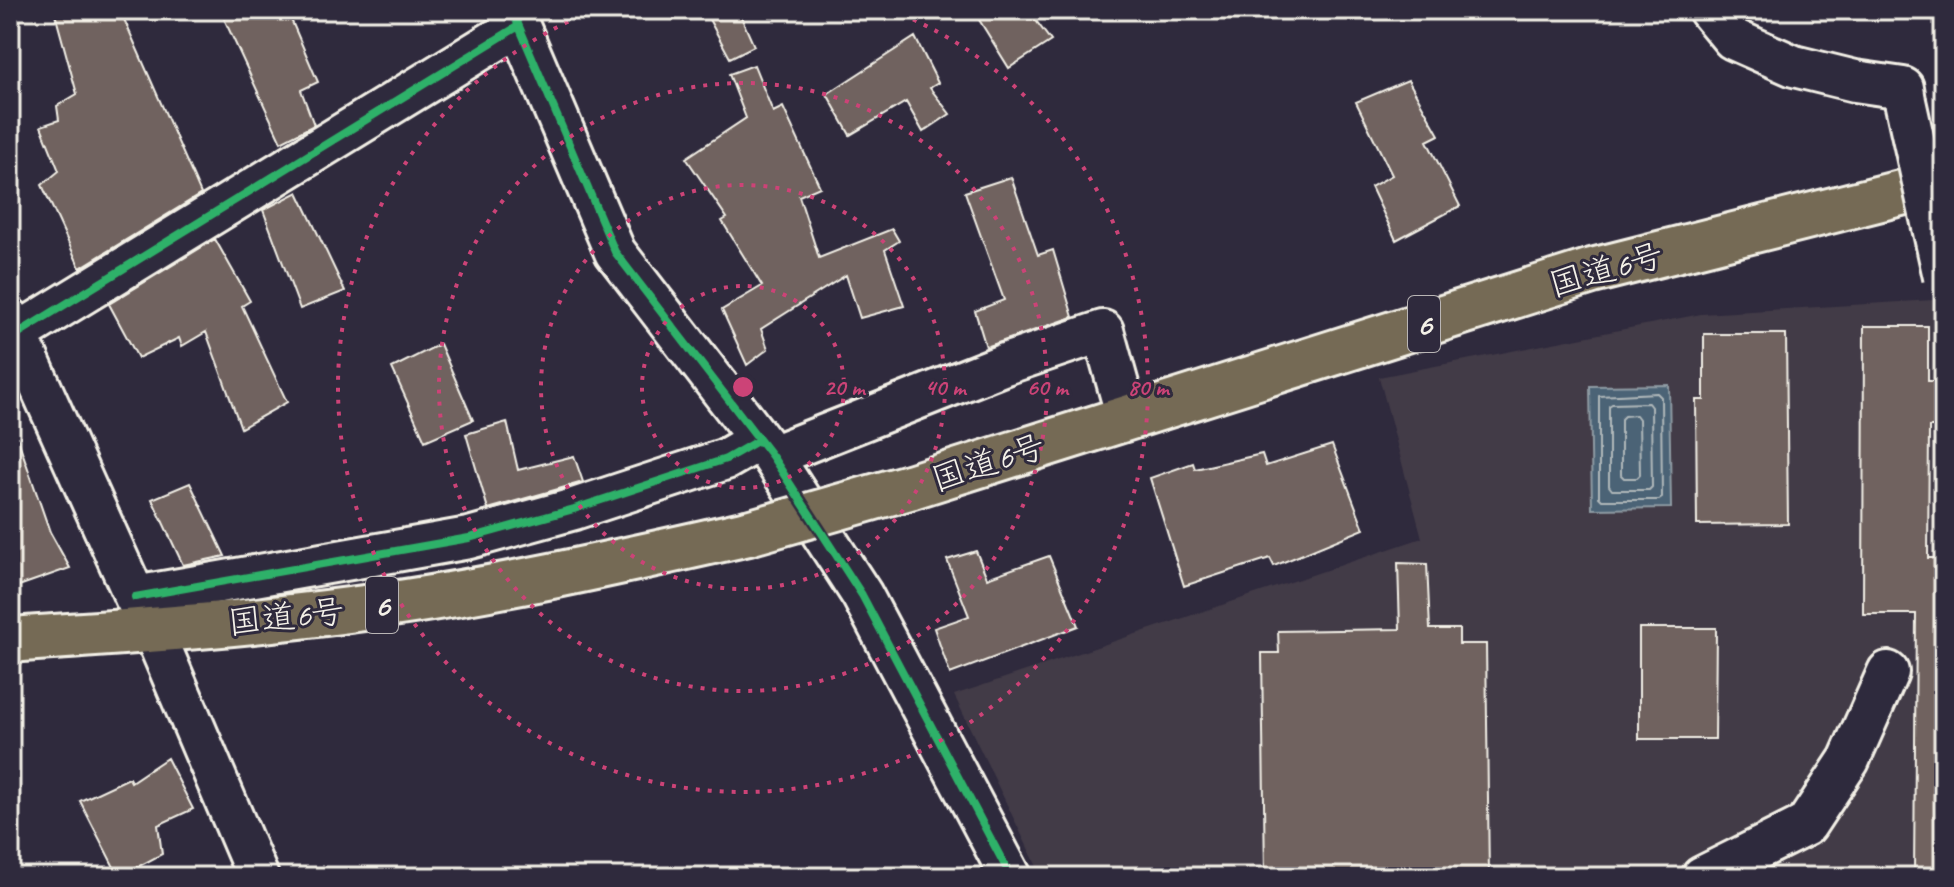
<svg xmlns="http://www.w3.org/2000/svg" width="1954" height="887" font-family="Caveat,'Klee One',sans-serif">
<rect width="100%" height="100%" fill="#2f2a3d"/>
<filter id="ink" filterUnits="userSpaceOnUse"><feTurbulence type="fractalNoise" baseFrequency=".0125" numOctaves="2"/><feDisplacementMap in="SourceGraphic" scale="16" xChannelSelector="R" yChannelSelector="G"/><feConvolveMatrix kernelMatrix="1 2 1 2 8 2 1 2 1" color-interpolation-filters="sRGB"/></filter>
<g filter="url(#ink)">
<path fill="#423b47" d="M1933,300l11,16v561h-902l-88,-182 468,-157 -43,-161 322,-63z"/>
<path fill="#4b6376" stroke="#8f9ca4" stroke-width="2" d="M1669,385l2,123 -79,1 -2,-123z"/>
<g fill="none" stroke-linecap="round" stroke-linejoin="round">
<path stroke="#b0b8ba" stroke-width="2" d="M1657,393l4,4 1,101 -3,2h-57l-3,-3v-101z
M1648,403l3,4 1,80 -3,3h-37l-3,-4v-80l3,-2z
M1636,415l3,4 1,56 -3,3h-13l-3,-3v-56l3,-3z"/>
</g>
<path fill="#6f625e" stroke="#f4f1e8" stroke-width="2" d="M54,10h66l81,184 -121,74 -38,-83 17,-14 -18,-45 18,-6 -2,-14 20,-12z
M220,10h67l31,72 -17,8 13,35 -33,17z
M704,10h34l16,36 -24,12z
M973,10h55l23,31 -42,27z
M915,37l23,46 -8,5 20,26 -27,18 -17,-30 -56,33 -23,-41z
M754,65l19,47 10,-5 37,80 -21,9 20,62 73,-29 7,12 -14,9 19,56 -44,12 -14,-43 -85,54 7,20 -21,16 -25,-55 40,-24 -40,-65 5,-3 -41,-60 60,-40 -17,-44z
M1408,80l31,55 -12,6 33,65 -64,34 -25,-53 21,-12 -36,-73z
M1011,177l27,78 15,-5 20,67 -87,30 -11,-36 29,-11 -39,-108z
M298,192l47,99 -45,18 -37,-99z
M215,239l35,62 -8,5 45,96 -46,26 -35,-96 -24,14 -3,-8 -41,20 -29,-54z
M1864,326h64v55h12v46h-11l-1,131h16v319h-30l2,-263h-53z
M1704,334h82l2,190 -91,1 -1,-125h8z
M440,344l33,76 -48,21 -33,-73z
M507,422l11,48 56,-14 9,26 -95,27 -22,-75z
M14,428l36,104 20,36 -60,21v-160z
M1332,445l32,84 -90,37 -4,-8 -86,28 -34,-108 43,-15 2,6 67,-15 4,12z
M190,483l35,73 -42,9 -31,-66z
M976,551l11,27 62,-22 29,70 -128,48 -16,-46 35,-12 -22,-56z
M1398,563l29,1 3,65h29v15h27l3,233h-224l-3,-224h17l-1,-22 122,-2z
M1639,628h77l-1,111h-76z
M167,758l26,51 -35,16 4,29 -43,23 -39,-76 49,-23 2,4z"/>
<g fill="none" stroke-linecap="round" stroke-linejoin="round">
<g stroke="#f4f1e8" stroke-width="46">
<path id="minor" d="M512,10l103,242 157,204 90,139 149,282
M1709,10l24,29 61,27 61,15 48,7 2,13
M10,319l125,278 18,33 105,247
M17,334l500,-307
M772,456l233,-92 98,-33 24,86
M135,597l334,-59 105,-29 152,-50 33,-19
M1702,877l104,-52 43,-65 39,-88"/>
</g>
<g stroke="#f4f1e8" stroke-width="50">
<path id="highway" d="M909,487l683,-216 352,-89
M10,640c113,-8 226,-15 339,-30 134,-17 267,-47 399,-77"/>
</g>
<use href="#minor" stroke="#2f2a3d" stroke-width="40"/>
<use href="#highway" stroke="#756b55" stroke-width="44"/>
<g stroke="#f4f1e8" stroke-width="46" stroke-linecap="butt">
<path id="minor-bridge" d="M1905,101l39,176"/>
</g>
<g stroke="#f4f1e8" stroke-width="50" stroke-linecap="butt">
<path id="highway-bridge" d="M748,533l161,-46"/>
</g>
<use href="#minor-bridge" stroke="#2f2a3d" stroke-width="40"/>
<use href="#highway-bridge" stroke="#756b55" stroke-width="44"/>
<g stroke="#2f2a3d" stroke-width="13">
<path id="cycleway" d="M512,10l103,242 157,204 90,139 149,282
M17,334l500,-307
M135,597l334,-59 105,-29 152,-50 33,-19"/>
</g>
<use href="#cycleway" stroke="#2db169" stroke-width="8"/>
</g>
</g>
<g fill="none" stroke="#cc4377" stroke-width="4" stroke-dasharray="4 8">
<circle cx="743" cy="387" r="101"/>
<circle cx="743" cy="387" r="202"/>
<circle cx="743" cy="387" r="304"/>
<path d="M891 10A405 405 0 1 1 595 10"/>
</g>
<g text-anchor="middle" stroke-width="6" stroke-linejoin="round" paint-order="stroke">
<g fill="#2f2a3d" stroke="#b9b5b5" stroke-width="2">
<rect x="1408" y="296" width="32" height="56" rx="6"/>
<rect x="366" y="577" width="32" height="56" rx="6"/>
</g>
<g font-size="32" font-weight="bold" fill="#f4f1e8">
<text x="1424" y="335">6</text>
<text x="382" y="616">6</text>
</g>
<g font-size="34" fill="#f4f1e8" stroke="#2f2a3d">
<text transform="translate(1606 269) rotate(-16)" y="12">国道6号</text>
<text transform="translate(988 462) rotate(-18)" y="12">国道6号</text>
<text transform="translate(286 616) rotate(-6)" y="12">国道6号</text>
</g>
</g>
<circle cx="743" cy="387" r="12" fill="#cc4377" stroke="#2f2a3d" stroke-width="4"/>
<g font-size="24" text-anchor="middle" font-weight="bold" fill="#cc4377" stroke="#2f2a3d" stroke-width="6" stroke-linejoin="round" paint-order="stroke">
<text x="844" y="395">20 m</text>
<text x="945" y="395">40 m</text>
<text x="1047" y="395">60 m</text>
<text x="1148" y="395">80 m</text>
</g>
<rect width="1954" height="887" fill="none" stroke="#2f2a3d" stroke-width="40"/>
<rect x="20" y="20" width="1914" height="847" fill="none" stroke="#f4f1e8" stroke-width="3" filter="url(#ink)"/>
</svg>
